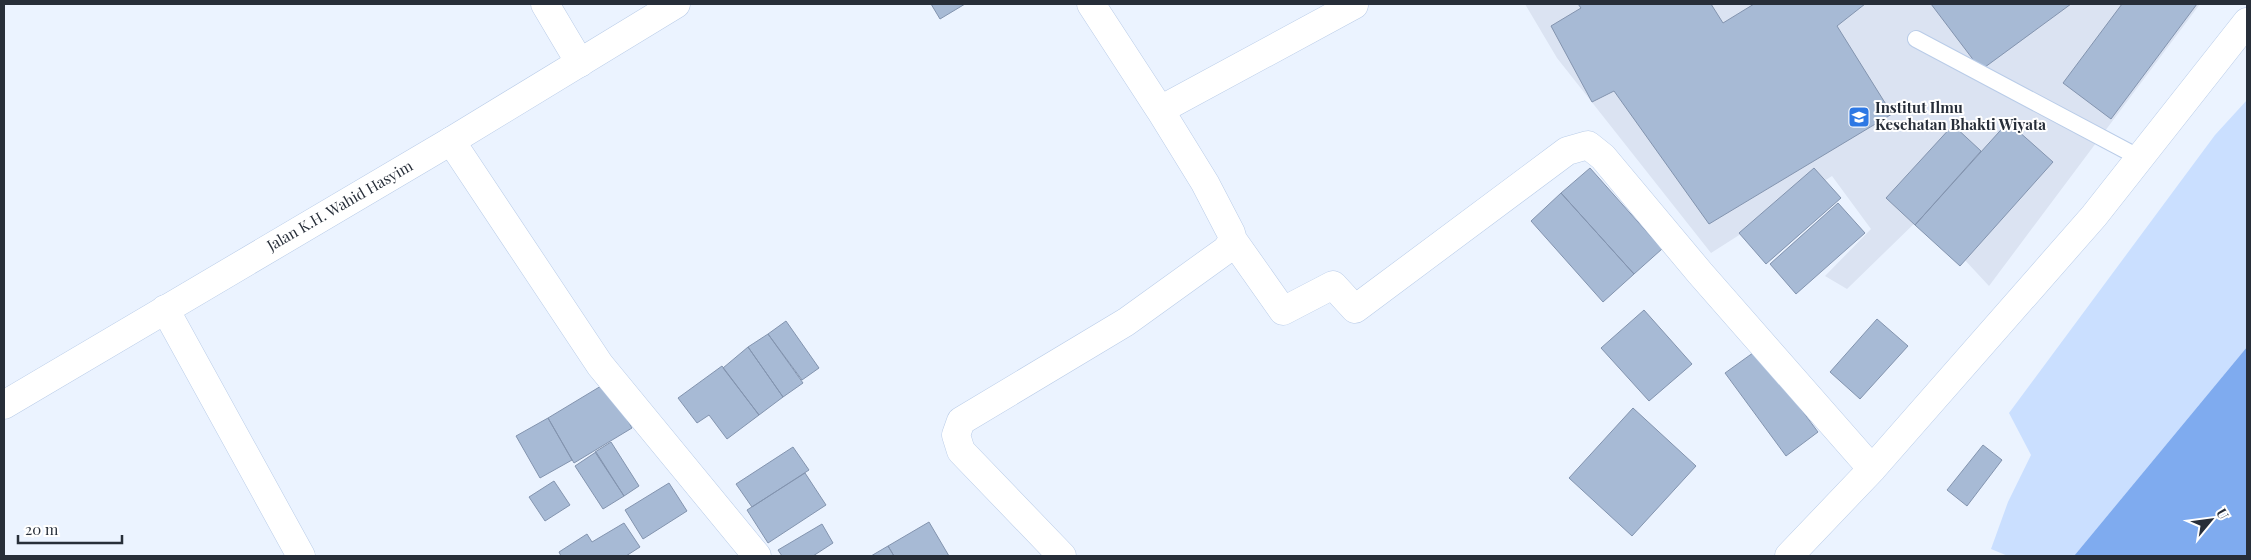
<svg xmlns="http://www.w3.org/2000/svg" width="2251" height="560" font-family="'Playfair Display',serif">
<rect width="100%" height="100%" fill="#ebf3ff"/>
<path fill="#dbe3f2" d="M1525,4h675l-211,282 -66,-71 -76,74 -22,-13 46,-47 -39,-53 -121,77 -154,-195z"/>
<path fill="#cadfff" d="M2247,100v247l-173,209h-66l-17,-7 17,-47 23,-47 -22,-42 206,-278z"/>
<path fill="#7fabef" d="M2247,347v209h-173z"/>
<path fill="#a7bad5" stroke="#8394af" d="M931,4h34l-25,15z
M1578,4h133l12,19 31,-19h111l-28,22 55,88 -183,110 -95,-133 -22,11 -41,-76 30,-18z
M1931,4h140l-90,66z
M2122,4h75l-86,115 -48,-36z
M2008,122l45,40 -93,104 -45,-41z
M1953,125l28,26 -66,74 -29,-27z
M1590,168l72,81 -28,25 -73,-81z
M1814,168l27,30 -75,66 -27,-31z
M1561,193l73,81 -31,28 -72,-81z
M1838,203l27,30 -69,61 -26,-30z
M1644,310l48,54 -43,37 -48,-53z
M1877,319l31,27 -48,53 -30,-27z
M786,321l33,47 -17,12 -34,-46z
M768,334l35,49 -20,14 -35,-50z
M748,347l35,50 -24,18 -36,-47z
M1757,350l61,82 -32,24 -61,-83z
M722,366l37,49 -32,24 -18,-24 -12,8 -19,-25z
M606,383l26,45 -58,35 -26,-45z
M1633,408l63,58 -64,70 -63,-58z
M548,418l24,42 -32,18 -24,-42z
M611,442l28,44 -15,10 -29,-44z
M1983,445l19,15 -35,46 -20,-16z
M793,447l16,23 -57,37 -16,-23z
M596,452l28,44 -21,13 -28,-43z
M805,473l21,32 -58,38 -21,-33z
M554,481l16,24 -25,16 -16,-24z
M669,483l18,28 -44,28 -18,-29z
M929,522l20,34h-55l-6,-10z
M624,523l16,24 -14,9h-65l-2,-4 28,-18 5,8z
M822,524l11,19 -20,13h-31l-4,-6z
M888,546l6,10h-23z"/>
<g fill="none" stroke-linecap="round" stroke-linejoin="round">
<g stroke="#b9cce8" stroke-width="18">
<path id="lane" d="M1916,39l224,119"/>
</g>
<g stroke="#b9cce8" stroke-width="29">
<path id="street" d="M545,4l35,59
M1160,110l194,-105
M451,141l149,224 157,191
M1233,240l50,71 50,-26 22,24 212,-158 21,-6 15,12 97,116 172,196
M165,309l136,247
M1062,556l-101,-105 -5,-16 5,-14 165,-99 100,-72 7,-10 -2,-7 -26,-50 -45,-73 -69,-106
M1789,556l83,-87 222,-253 153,-194"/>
</g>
<g stroke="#b9cce8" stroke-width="29">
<path id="secondary" d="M4,405l447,-264 225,-137"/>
</g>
<use href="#lane" stroke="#fff" stroke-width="16"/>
<use href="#street" stroke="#fff" stroke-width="28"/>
<use href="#secondary" stroke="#fff" stroke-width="28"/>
</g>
<defs>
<g id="university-square" transform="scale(1.125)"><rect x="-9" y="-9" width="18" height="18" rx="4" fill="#2d78e4" stroke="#fff"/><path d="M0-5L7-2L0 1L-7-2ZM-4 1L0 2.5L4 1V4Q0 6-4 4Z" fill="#fff"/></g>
</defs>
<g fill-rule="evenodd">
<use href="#university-square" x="1859" y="117"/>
</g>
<g text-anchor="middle" stroke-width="4" stroke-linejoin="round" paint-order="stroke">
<g font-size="15" font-weight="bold" fill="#272e39" stroke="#fff" text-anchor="start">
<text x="1875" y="113">Institut Ilmu<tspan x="1875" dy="17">Kesehatan Bhakti Wiyata</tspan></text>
</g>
<g font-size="15" fill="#272e39" stroke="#fff">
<text transform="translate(340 206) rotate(-30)" y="5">Jalan K.H. Wahid Hasyim</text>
</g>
</g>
<rect width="2251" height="560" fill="none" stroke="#272e39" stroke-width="10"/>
<g transform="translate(2211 520) rotate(61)" stroke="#ffffff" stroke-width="4" paint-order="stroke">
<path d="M0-4L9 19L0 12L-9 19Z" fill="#272e39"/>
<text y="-8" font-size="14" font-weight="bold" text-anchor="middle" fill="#272e39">U</text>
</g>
<path d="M18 535v8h104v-8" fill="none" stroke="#272e39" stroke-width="2.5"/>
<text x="25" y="535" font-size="15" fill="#272e39" stroke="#ffffff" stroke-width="4" paint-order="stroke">20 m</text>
</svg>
